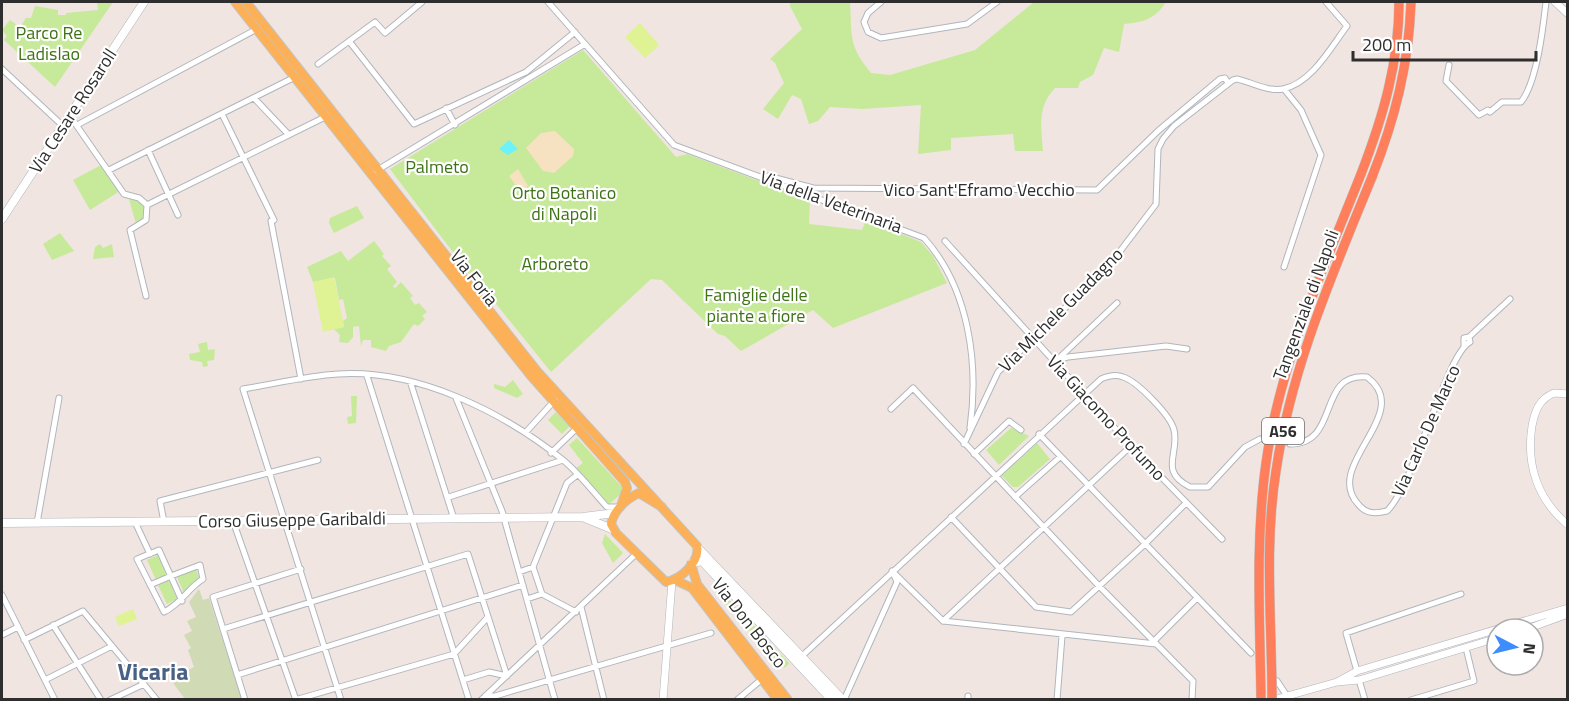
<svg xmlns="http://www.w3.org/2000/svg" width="1569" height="701" font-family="'Titillium Web',sans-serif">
<rect width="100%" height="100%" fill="#f0e5e0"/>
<path fill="#c6ea99" d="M97,2h16l-58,85 -51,-47 3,-4 -5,-6 8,-10 10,7 6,-9h5l4,-12 23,4v5h8v-2l32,-3z
M790,2h60c2,34 -2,43 21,71l19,2 85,-25 59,-48h132c-11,17 -22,20 -42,22l-5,28 -15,-4 -11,27 -13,7 -2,6h-23c-18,19 -14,38 -12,63h-28l-2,-17 -62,4v12l-33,4 3,-49 -59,4 -32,-2 -12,14 -9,3 -8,-25 -9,-4 -14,24 -15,-10 21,-26 -9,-20 -5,-4 32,-30 -12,-23z
M583,50l93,107 11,-3 123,46 -1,24 53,6 4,-10 55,22 12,14 14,27 -114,45 -20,-18 -72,41 -16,-15 -7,-2 -56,-54 -11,-1 -100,93 -75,-93 -2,1 -84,-111z
M103,164l17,27 -30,19 -17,-30z
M129,199c11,1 16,6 17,17l-10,8z
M357,206l7,12 -30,15 -5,-10 1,-5z
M60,233l14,18 -22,9 -9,-16z
M374,241l10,13 -2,2 9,10 -4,3 10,13 -4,4 2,2 6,-6 12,14 -3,2 5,7 4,-2 8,9 -5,4 3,3 -7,7 -4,-2 -13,18 -12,4 -3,5 -15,-4v-7h-8l-2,6 -2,-20 -6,1v10l-5,6 -9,-1 1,-7 -6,-6 10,-2 -1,-6 4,-3 -4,-19 -4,1 -4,-22 -22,4 -6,-15 34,-16 7,10z
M100,244l3,4 9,-4 2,13 -21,2 2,-12z
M207,342l1,8 7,-1 -1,11 -7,1 1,5 -5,1 -1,-5 -12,-2 -1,-6 11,-2 -2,-8z
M513,380l10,14 -6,4 -23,-10v-4l11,3z
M351,396h6l-1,27 -8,1 -1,-7 5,-1z
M556,412l14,14 -8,8 -14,-14z
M1011,428l18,8 -30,29 -13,-15z
M577,438l44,48v8l-12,10 -33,-36 7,-5 -14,-18z
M1037,443l13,16 -32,28h-5l-11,-11z
M605,534l18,19 -10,10 -11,-20z
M158,555l8,20 -10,5 -9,-20z
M196,569l3,9 -15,15 -7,-16z
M169,580l8,19 -10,5 -9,-19z
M717,587l72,76v1l-5,4 -70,-77z"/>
<path fill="#f6e2c1" d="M555,131l19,18 -1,7 -19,17 -11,-2 -17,-23 15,-15z
M518,169l10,17 -8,5 -11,-15z"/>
<path fill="#d0dbb5" d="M199,589l4,11 6,-2 33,101h-57l-12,-16 3,-2 -2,-4 20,-10 -6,-17 3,-2 -7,-13 8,-4 -5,-10 9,-4 -7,-15z"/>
<path fill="#dff294" d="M640,23l19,22 -14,13 -20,-21z
M334,277l10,50 -21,5 -10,-50z
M133,609l4,10 -18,7 -4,-9z"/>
<path fill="#6cf2f8" d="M509,140l9,9 -10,6 -9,-6z"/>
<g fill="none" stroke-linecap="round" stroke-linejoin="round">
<path stroke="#c9c0bc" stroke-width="5" stroke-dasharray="5 2.5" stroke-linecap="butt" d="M1260,439l30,5"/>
<g stroke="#b0b6be" stroke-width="7">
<path id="minor" d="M548,2l126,143 250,93c45,50 55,125 46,190
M881,2l-13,11 -4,9 4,10 13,6 86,-14 30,-22
M349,41l65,83 112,-52 49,-40
M318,64l57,-42 10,11 37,-31
M1449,65l-3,16 33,34 9,-5 2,2 12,-10h19c16,-20 22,-74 25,-100
M2,69l61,57
M1284,89l17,21 20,45 -37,112
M254,98l35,37
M446,108l9,17
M222,114l52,106
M70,116l54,78 15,4 8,7 -1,15 -16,10 16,66
M77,125l180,-96
M148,150l30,65
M109,170l186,-93
M376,171l209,-127
M768,176l45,12 284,2 62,-60 61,-51 5,-1 3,5
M147,205l180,-89
M271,221l30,158
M945,241l186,205 91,93
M1469,337l41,-38
M1058,359l59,-56
M1054,362l14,-5 98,-11 21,3
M367,376l102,324
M410,381l44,138
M456,398l46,113 53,189
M891,409l22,-21 186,198 94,95 -1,19
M526,432l29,-32
M1039,434l212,219
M964,444l34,-72 110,-105 48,-63 2,-55 5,-10 11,-13 59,-46 4,-1c14,3 31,13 46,10 29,-6 48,-42 64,-63l-21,-24
M1290,444c51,0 26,-72 77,-67 49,36 -45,88 -9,127 8,10 17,10 29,7 28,-27 59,-157 83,-169l-1,-5 -5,1v8
M551,453l26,-25
M974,454l35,-33 12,9
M449,497l114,-37
M1015,497l45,-40
M951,517l85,90 35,5 74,-68 41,-41
M233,521l63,179
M135,522l15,32
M164,522l-4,-21 158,-41
M37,523l22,-125
M533,567l34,-84 10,-8
M892,571l51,50 213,23
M519,572l14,-5 9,27 -15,5
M150,585c7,-3 14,-6 21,-9l29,-11 3,14c-15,9 -22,25 -39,33l-3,-6 -24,-47 22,-9 23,51
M542,594l34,18
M2,595l53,105
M581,607l23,93
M943,621l188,-175
M53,625l48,75
M223,629l245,-75 39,122
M2,635l16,-8
M24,640l59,-29 74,89
M1154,641l43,-43
M802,656l299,-277c7,-3 15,-5 22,-2 14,4 48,39 51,53 6,23 -16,41 16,57h18l37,-40 15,-8
M1357,671l-11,-38 115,-39
M237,675l286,-90
M45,680l67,-34
M463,680l26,-8 18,4
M1359,680l6,20
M1277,681l10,15
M485,696h10l216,-63
M110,700l34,-16
M245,700l-32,-103 88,-28
M295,700l159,-46 34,-37
M341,700l-98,-311c31,-5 63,-13 95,-15 79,-5 165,38 225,86 16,13 30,32 44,47h12
M481,700l155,-146
M737,700l25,-21
M844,700l53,-118 -3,-7
M968,700v-4
M1057,700l5,-64
M1411,700l63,-19 -8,-33"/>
</g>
<g stroke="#b0b6be" stroke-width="8">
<path id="tertiary" d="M1555,2l13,12
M1568,394l-14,-1c-15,6 -19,18 -22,33 -6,38 5,73 36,99
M1527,629l41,-15
M1337,682l20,-11 211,-63
M663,700l9,-119
M1273,700l64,-18 22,-2 138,-42"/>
</g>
<g stroke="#b0b6be" stroke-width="9">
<path id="secondary" d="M2,219l142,-217
M585,518l27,11
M2,523l581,-6 32,-4
M698,548l145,152
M692,563l10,-2 130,139"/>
</g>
<g stroke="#c4c4c4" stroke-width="10">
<path id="primary" d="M235,2l296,374 94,106 2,6 -5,15
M246,2l291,369 160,175c3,16 -16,33 -31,36l-50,-49 -5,-9c3,-14 15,-25 28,-31l23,14
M691,564l6,20 91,116
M675,580l17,8 86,112"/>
</g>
<g stroke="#c4c4c4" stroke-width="10">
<path id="motorway" d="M1361,174c22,-57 38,-111 38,-172
M1372,177c23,-58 37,-113 39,-175"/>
</g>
<use href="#minor" stroke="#fff" stroke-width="5"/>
<use href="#tertiary" stroke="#fff" stroke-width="7"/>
<use href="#secondary" stroke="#fff" stroke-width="8"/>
<use href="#primary" stroke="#fcb159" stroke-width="8"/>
<use href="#motorway" stroke="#ff7e5b" stroke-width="9"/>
<g stroke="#c4c4c4" stroke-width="10" stroke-linecap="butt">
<path id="motorway-bridge" d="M1261,700c-1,-79 -6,-159 5,-237 14,-101 58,-195 95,-289
M1272,700c0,-76 -8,-154 4,-229 15,-103 57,-198 96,-294"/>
</g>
<use href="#motorway-bridge" stroke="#ff7e5b" stroke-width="9"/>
</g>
<g text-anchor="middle" stroke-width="4.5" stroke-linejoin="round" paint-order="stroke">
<rect fill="#fff" stroke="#6d6d6d" stroke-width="1.5" x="1262" y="418" width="42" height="26" rx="4.5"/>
<g font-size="16" font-weight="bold" fill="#2e2e2e">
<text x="1283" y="437">A56</text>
</g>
<g font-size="18" fill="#3e7315" stroke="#fff">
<text x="49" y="39">Parco Re<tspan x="49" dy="21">Ladislao</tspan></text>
<text x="437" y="173">Palmeto</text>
<text x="564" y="199">Orto Botanico<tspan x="564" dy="21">di Napoli</tspan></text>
<text x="555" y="270">Arboreto</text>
<text x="756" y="301">Famiglie delle<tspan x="756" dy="21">piante a fiore</tspan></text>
</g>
<g font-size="18" fill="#2e2e2e" stroke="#fff">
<text transform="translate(73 111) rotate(-57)" y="6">Via Cesare Rosaroll</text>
<text x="979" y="196">Vico Sant'Eframo Vecchio</text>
<text transform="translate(831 202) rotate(20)" y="6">Via della Veterinaria</text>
<text transform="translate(474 278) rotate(52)" y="6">Via Foria</text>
<text transform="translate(1306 305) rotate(-70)" y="6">Tangenziale di Napoli</text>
<text transform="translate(1061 310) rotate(-45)" y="6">Via Michele Guadagno</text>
<text transform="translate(1106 418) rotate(47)" y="6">Via Giacomo Profumo</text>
<text transform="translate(1426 431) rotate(-66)" y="6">Via Carlo De Marco</text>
<text transform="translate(292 520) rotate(-1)" y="6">Corso Giuseppe Garibaldi</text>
<text transform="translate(749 623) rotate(52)" y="6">Via Don Bosco</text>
</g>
<g font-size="24" font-weight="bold" fill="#496183" stroke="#fff">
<text x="153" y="680">Vicaria</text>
</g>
</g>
<rect width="1569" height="701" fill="none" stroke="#2e2e2e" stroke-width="6"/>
<g transform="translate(1515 647) rotate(97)"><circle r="28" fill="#ffffff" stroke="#ababab" stroke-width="1.5"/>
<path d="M0-4.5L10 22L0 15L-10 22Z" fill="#3d8dff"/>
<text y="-9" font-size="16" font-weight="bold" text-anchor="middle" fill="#2e2e2e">N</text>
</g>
<path d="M1353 51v9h183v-9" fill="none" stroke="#2e2e2e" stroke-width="3"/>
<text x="1362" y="51" font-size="18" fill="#2e2e2e" stroke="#ffffff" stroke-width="4.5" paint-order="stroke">200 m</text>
</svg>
